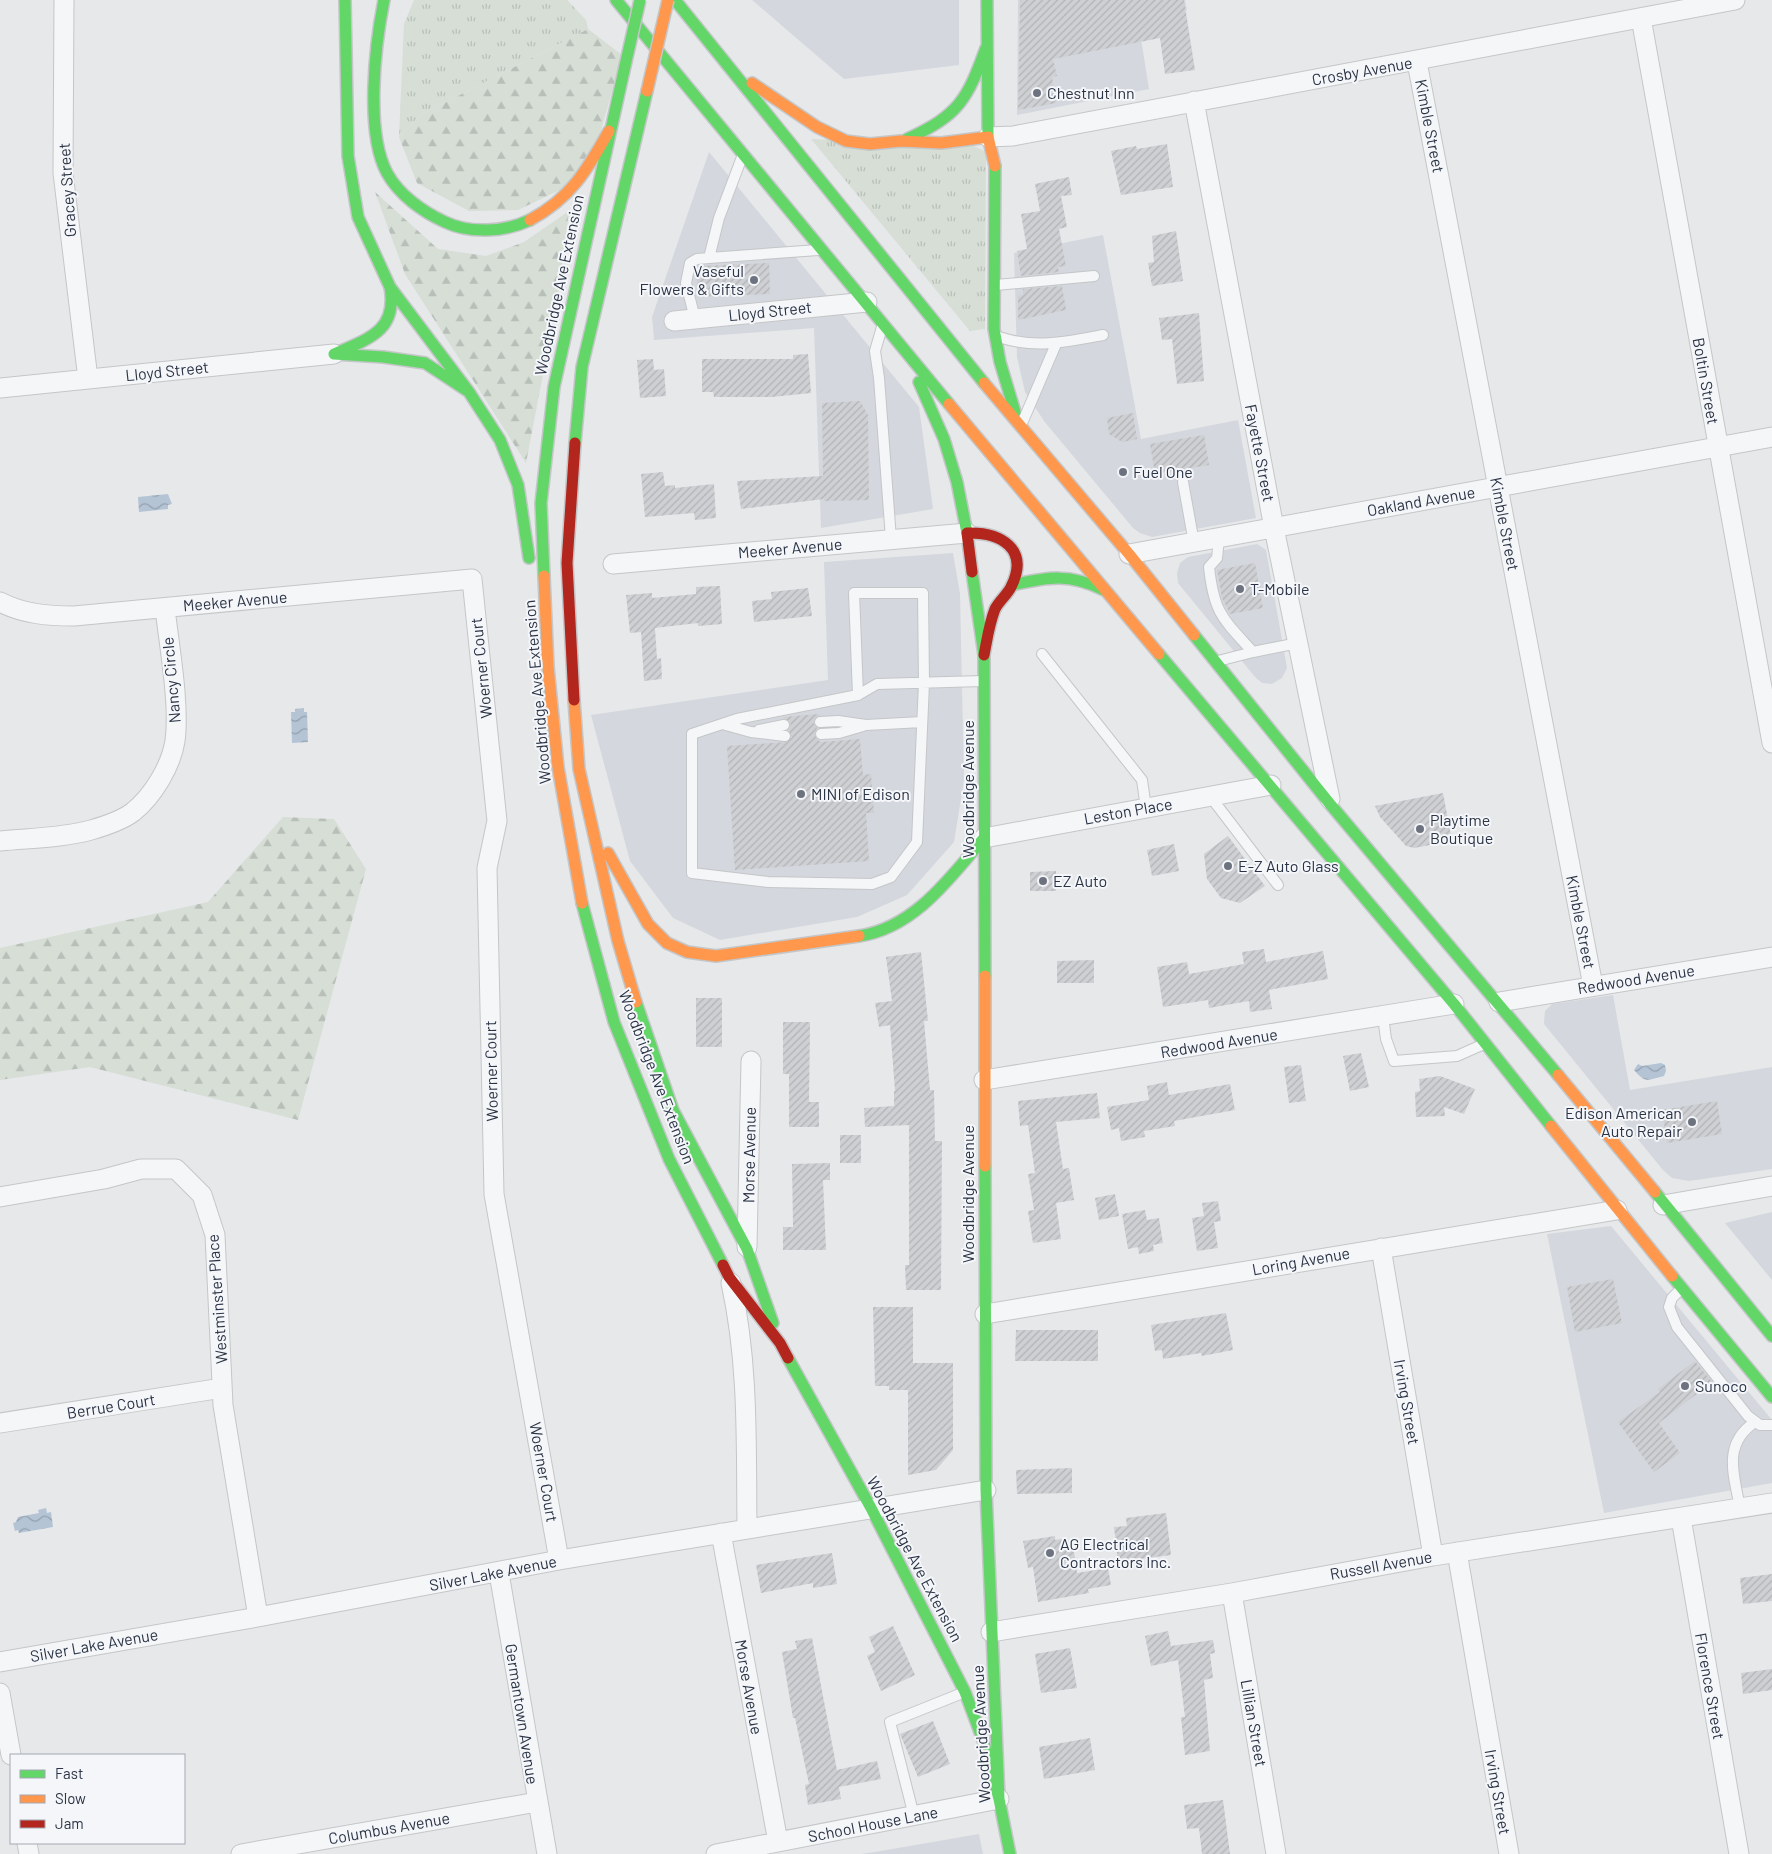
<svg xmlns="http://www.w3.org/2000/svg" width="1772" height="1854" font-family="Barlow,sans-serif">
<defs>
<pattern id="grass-tufts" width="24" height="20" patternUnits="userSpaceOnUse" patternTransform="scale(1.25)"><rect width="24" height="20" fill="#d6ded6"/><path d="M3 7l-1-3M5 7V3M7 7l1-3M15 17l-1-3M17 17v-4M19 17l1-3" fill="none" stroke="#b8bfb9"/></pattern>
<pattern id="forest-firs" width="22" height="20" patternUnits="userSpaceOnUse" patternTransform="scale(1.25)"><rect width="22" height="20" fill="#d6ded6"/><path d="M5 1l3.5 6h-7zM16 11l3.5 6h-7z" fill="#b8bfb9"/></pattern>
<pattern id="water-waves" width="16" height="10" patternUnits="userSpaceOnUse" patternTransform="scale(1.25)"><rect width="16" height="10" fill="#b4c4d5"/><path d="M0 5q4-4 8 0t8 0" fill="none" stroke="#93a0af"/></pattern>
<pattern id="building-hatch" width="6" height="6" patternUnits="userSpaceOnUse" patternTransform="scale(1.25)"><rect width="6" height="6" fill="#ced0d3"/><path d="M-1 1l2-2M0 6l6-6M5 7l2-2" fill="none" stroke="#b1b3b6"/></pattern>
</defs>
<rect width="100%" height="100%" fill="#e6e8ea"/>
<path fill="#d4d7dd" d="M752,0h207v65l-115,14z
M1018,0h167l2,10 -49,10 11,69 -132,26z
M709,152l210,255 14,102 -112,19 -7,-200 -160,12 -2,-23z
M1103,235l38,204 97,-19 18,98 -104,19 -12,-4 -7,-5 -89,-107 -19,-29 -8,-35 -3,-104z
M1257,544l9,6 21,118 -5,10 -10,6 -10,-1 -7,-6 -77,-94 -1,-10 3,-10 8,-6z
M953,553l7,41 4,186 -10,62 -47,53 -50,22 -137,23 -47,-22 -43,-57 -39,-146 237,-35 -4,-118z
M1613,995l17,95 142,-23v102l-83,12 -17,-3 -9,-8 -119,-146 1,-13 7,-7z
M1772,1212v68l-47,-57z
M1611,1226l161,194v63l-168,30 -57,-279z
M979,1834l4,20h-122l14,-2z"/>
<path fill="url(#grass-tufts)" d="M414,0h153l19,20 2,9 -167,86 -22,22 5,-113z
M811,139l161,6 14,7 -1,177 -15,2z"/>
<path fill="url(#forest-firs)" d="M588,29l34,26 -22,79 -32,52 -50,24 -49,1 -52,-28 -18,-46 22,-22z
M375,192l63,57 48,7 38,-14 45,-31 -11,84 -32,168 -121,-189z
M283,817l51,2 32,50 -68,251 -208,-53 -90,13v-132l208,-46z"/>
<path fill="url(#water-waves)" d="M168,494l4,10 -4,1v4l-29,3 -1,-15z
M304,708v4h3l1,30 -16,1 -1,-31h4v-3z
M1661,1063l4,2 1,6 -2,5c-17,4 -18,8 -30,-6l4,-6 4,2z
M46,1508l1,5 4,-1 2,15 -34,6 -1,-3 -3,1 -2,-8 3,-1 2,-5 21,-4 -1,-3z"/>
<path fill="url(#building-hatch)" d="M1020,0h164l11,70 -30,4 -5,-36 -107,21 4,17 -5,1 4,26 -38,7z
M1167,144l6,43 -52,8 -10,-44 25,-5 1,3z
M1069,177l3,18 -11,1 6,31 -8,2 7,37 -8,1 1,5 -38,4 -4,-25 10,-2 -6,-35 19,-3 -5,-27z
M1176,231l7,50 -31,5 -4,-23 6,-1 -2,-26z
M769,263l1,31 -72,3 -2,-30 3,-1z
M1062,286l4,24 -48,10v-24l5,-1v-6z
M1199,313l5,68 -27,3 -5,-45 -10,1 -3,-22z
M808,354l3,39 -39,4h-58l-1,-5h-11v-33h91v-4z
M653,359l1,11 10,-1 2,27 -26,2 -3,-38z
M860,401l8,14 1,85 -45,1v-2l-83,10 -4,-28 86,-5 -1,-73z
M1133,413l4,26 -15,3 -13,-8 -2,-16z
M1204,435l5,30 -54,9 -5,-30z
M663,472l2,14 10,-1v3l39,-4 2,34 -21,2 -1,-7 -49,4 -4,-43z
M1255,563l8,45 -33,6 -8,-16 -5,-28z
M720,586l2,38 -24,2v-3l-43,5 2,31 4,-1 1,21 -18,2 -3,-49 -11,1 -4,-38 26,-2v5l44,-4v-7z
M808,588l4,28 -58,6 -2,-21 20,-2 -1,-7z
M820,714l-7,8 4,6 -3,6 4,6 3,2 39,-3 3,36 8,-1 3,39h-8l3,48 -134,9 -8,-124 60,-4 5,-5 -4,-7 3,-6 -8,-7z
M1443,793l9,48 -38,7 -8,-2 -26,-29 -5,-11z
M1228,836l37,50 -25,17 -19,-5 -14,-19 -3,-25z
M1174,844l5,27 -27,5 -5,-26z
M1056,871v20h-26v-19z
M1264,949l2,13 57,-11 5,28 -59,11 3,19 -22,3 -1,-11 -40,7 -1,-8 -45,7 -6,-40 30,-5 2,12 55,-10 -2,-12z
M921,952l7,69h-4l6,69h4l1,51h7l-1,149h-35l-1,-25h4v-140l-44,2 -1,-19 30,-2v-15h1l-5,-66 -11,2 -4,-24 17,-2 -6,-44z
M1094,960v23h-37v-22z
M696,998h26v49h-26z
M783,1022h27l-1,80h10v25h-30v-53h-6z
M1361,1053l8,34 -19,4 -7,-35z
M1301,1065l5,36 -17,2 -5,-36z
M1440,1076l35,13 -11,25 -20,-7 1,9 -29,1 -1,-25 5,-1 -1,-12z
M1167,1082l2,13 61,-11 5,26 -61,11 1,5 -31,5 1,6 -24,4 -2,-13 -8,2 -4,-23 42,-7 -2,-14z
M1097,1093l3,25 -44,4 7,47 6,-1 5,32 -18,3 5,36 -28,4 -5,-32 6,-1 -6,-36 7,-1 -7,-48 -8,1 -2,-25z
M1717,1101l5,33 -55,9 -5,-33z
M840,1135h21v28h-21z
M830,1163v17h-7l3,70h-43v-23h10l-1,-63z
M1115,1194l4,22 -20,4 -4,-22z
M1218,1201l3,20 -7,1 4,26 -21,3 -5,-33 12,-2 -2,-13z
M1145,1210l2,10 12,-2 4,25 -10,2 1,6 -15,3 -1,-7 -10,2 -6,-35z
M1613,1279l9,44 -47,9 -8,-45z
M873,1307h40v56h40v87l-17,20 -28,5v-85h-19v-4h-14z
M1226,1313l7,37 -31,6 -1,-3 -38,6 -1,-9 -7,1 -4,-26z
M1016,1330h82v31h-83z
M1695,1361l17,21 -53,41 21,30 -26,19 -36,-50 42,-30 -2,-3z
M1072,1468v25l-55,1 -1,-24z
M1166,1513l5,42 -53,7 -4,-35 13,-1 -1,-8z
M1055,1536v4l12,-2 2,8 4,-1 4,28 31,-5 3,17 -23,4 1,4 -51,9 -5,-35 -5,1 -5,-27z
M832,1553l5,31 -24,4v-5l-52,10 -5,-28z
M1772,1574v27l-29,3 -3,-26z
M893,1626l22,49 -34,16 -14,-35 8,-4 -6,-15z
M1168,1631l3,15 42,-6 2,13 -5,1 3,24 -9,2 6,71 -25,4 -4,-38h4l-7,-57 -27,6 -6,-30z
M812,1638l25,132 40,-9 4,18 -42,8 2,12 -33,6 -3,-20 4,-1 -14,-66h-2l-11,-66 15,-3 -2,-8z
M1070,1648l7,40 -36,5 -6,-39z
M1772,1669v21l-29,4 -2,-21z
M933,1721l17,43 -32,13 -18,-43z
M1090,1738l5,32 -51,9 -5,-32z
M1223,1800l7,54h-28l-3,-26 -12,1 -3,-24z"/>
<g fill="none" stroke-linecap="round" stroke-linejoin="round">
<g stroke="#c4c6c8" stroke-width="12">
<path id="lane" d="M742,157l-23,61 -10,40 109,-8
M996,285l98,-9
M695,319l-9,-36 4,-20 7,-4 12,-1
M882,327l-7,24 4,27 12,161
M999,337c36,12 67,5 104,-2
M1023,421l33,-77
M1183,482l11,61
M1219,538l-2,20 -8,9c5,46 13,51 44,85l45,-9
M1042,654l100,126 4,28
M1218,661l35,-9
M858,695l-4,-102h69l1,90 -7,159 -26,35 -19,7 -104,-2 -76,-9v-139l45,-15 121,-24 19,-11 106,-3
M820,722l18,-1 28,4 56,-3
M722,724l29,8 34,4
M759,730l25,-5
M821,734l18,-1 24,-7
M1210,796l68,89
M1383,1016l3,23 8,22 63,-5 27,-12
M1681,1289l-9,9 -3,9 8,20 71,89 12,9h12
M1740,1508c-6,-33 -18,-64 15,-86
M914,1816l-24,-94 75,-30"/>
</g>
<g stroke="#c4c6c8" stroke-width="21">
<path id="street" d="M64,0l-1,173 25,206
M1641,18l131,725
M1417,62l176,924
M1194,101l80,427 56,271
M988,137l25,-1 722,-136
M674,321l193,-19
M0,388l334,-34
M1129,554l643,-117
M613,564l354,-31
M0,602c23,12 48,14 74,14l398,-37 25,242 -10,47 7,326 65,366
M984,838l287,-53
M0,841c29,-3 63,-3 91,-11 14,-4 30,-9 42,-18 20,-16 38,-46 42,-71 5,-36 -6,-96 -10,-133
M1499,1002l273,-45
M984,1080l470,-76
M0,1197l104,-18 37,-10h35l26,26 13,40 8,170 35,212
M1663,1205l109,-19
M747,1247l4,-186
M1381,1248l52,308
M731,1283c18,81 15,163 16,245
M985,1314l632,-104
M0,1423l222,-35
M1681,1518l58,336
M721,1533l57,309
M1457,1552l52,302
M499,1573l48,281
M1232,1593l44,261
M991,1632l241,-39 201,-37 339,-53
M0,1662l258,-45 301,-57 427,-70
M0,1693l11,62
M27,1843l2,11
M241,1854l296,-52
M716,1854l283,-55"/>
</g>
<g stroke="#c4c6c8" stroke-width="14">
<path id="fast" d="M345,0l3,156 10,61 32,70 79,105
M384,0c-9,45 -19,132 3,173 12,22 36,39 58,49 25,12 60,10 85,-2
M616,0l333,404
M675,0l309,383
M987,0l1,137
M907,139c52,-24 60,-39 79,-91
M995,166l-1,163 6,33 15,50
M334,354l49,3 42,6 44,29 31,48 18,45 11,73
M334,354c34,-15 64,-23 56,-67
M919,382l25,57 13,43 10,51
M575,443l7,-76 65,-276
M972,572l12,83 1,321
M544,576l-3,-73 13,-116 71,-321
M1012,585c37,-8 57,-12 92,5
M1194,635l136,169 228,271
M1159,654l295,350 97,122
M582,903l32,119 55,137 54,106
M859,936c55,-8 91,-58 125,-98
M636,1002l37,108 74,139 26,74
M985,1166l1,324 13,309 11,55
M1655,1192l117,144
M1672,1276l100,121
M788,1358l83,150 94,184 19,51 15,56"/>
</g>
<g stroke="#c4c6c8" stroke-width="14">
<path id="slow" d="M752,83l65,44 29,14 24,3 31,-3 40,2 47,-6 7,29
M530,220c41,-22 57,-50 79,-89
M984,383l145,171 65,81
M949,404l210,250
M544,576l4,91 10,100 24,136
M574,700l5,69 39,172 18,61
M608,853l40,71 19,19 20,9 29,4 143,-20
M985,976v190
M1558,1075l97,117
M1551,1126l121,150"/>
</g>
<g stroke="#c4c6c8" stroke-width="14">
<path id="jam" d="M972,572l-5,-39c34,-1 63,16 44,54 -4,8 -12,14 -16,22 -6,15 -8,31 -11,46
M574,700l-7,-137 8,-120
M723,1265l6,12 51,66 8,15"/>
</g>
<use href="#lane" stroke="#f5f6f7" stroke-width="10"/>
<use href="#street" stroke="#f5f6f7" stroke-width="19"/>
<use href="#fast" stroke="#63d668" stroke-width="11"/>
<use href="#slow" stroke="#ff974d" stroke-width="11"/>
<use href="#jam" stroke="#b3261e" stroke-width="11"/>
<g stroke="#c4c6c8" stroke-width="14" stroke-linecap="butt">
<path id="fast-bridge" d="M625,66l15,-66"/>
</g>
<g stroke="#c4c6c8" stroke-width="14" stroke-linecap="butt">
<path id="slow-bridge" d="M647,91l21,-91"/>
</g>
<use href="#fast-bridge" stroke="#63d668" stroke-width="11"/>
<use href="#slow-bridge" stroke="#ff974d" stroke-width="11"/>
</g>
<g fill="#6c737f" stroke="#f4f6f9" stroke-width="2">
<circle cx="1037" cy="93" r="5"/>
<circle cx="754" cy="280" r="5"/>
<circle cx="1123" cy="472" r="5"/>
<circle cx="1240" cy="589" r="5"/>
<circle cx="801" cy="794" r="5"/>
<circle cx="1420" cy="829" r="5"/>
<circle cx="1228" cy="866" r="5"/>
<circle cx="1043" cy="881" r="5"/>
<circle cx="1692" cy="1122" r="5"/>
<circle cx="1685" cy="1386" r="5"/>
<circle cx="1050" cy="1553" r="5"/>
</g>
<g text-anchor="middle" stroke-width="4" stroke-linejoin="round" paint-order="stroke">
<g font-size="16" fill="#2b3445" stroke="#f4f6f9">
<text transform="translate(1362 71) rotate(-10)" y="6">Crosby Avenue</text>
<text transform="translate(1430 126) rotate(79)" y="6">Kimble Street</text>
<text transform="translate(67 190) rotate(-94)" y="6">Gracey Street</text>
<text transform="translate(559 285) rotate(-78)" y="6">Woodbridge Ave Extension</text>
<text transform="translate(770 311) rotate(-6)" y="6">Lloyd Street</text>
<text transform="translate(167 371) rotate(-6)" y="6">Lloyd Street</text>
<text transform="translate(1706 381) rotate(80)" y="6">Boltin Street</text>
<text transform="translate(1260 453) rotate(79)" y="6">Fayette Street</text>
<text transform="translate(1421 501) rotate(-10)" y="6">Oakland Avenue</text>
<text transform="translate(1505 524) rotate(79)" y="6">Kimble Street</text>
<text transform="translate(790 548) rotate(-5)" y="6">Meeker Avenue</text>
<text transform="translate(235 601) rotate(-5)" y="6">Meeker Avenue</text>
<text transform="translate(481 668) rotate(-96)" y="6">Woerner Court</text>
<text transform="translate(171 680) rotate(-95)" y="6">Nancy Circle</text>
<text transform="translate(537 692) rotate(-95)" y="6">Woodbridge Ave Extension</text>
<text transform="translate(968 789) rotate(-90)" y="6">Woodbridge Avenue</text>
<text transform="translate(1128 811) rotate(-10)" y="6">Leston Place</text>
<text transform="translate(1581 922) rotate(79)" y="6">Kimble Street</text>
<text transform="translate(1636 979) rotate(-9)" y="6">Redwood Avenue</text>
<text transform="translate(1219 1043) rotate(-9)" y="6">Redwood Avenue</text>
<text transform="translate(491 1071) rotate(-91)" y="6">Woerner Court</text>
<text transform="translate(657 1077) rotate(69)" y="6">Woodbridge Ave Extension</text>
<text transform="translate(749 1155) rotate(-89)" y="6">Morse Avenue</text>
<text transform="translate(968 1194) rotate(-90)" y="6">Woodbridge Avenue</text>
<text transform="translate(1301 1261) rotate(-10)" y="6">Loring Avenue</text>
<text transform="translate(217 1299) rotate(-94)" y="6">Westminster Place</text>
<text transform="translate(1407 1402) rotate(80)" y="6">Irving Street</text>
<text transform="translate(111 1406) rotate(-9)" y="6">Berrue Court</text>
<text transform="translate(544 1472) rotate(80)" y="6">Woerner Court</text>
<text transform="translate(915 1559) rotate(62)" y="6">Woodbridge Ave Extension</text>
<text transform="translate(1381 1565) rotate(-10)" y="6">Russell Avenue</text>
<text transform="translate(493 1573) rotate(-11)" y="6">Silver Lake Avenue</text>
<text transform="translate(94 1645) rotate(-10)" y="6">Silver Lake Avenue</text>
<text transform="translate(1710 1686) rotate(80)" y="6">Florence Street</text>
<text transform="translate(749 1687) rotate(80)" y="6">Morse Avenue</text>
<text transform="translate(522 1714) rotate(81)" y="6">Germantown Avenue</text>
<text transform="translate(1254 1723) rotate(80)" y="6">Lillian Street</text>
<text transform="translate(981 1734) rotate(-93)" y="6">Woodbridge Avenue</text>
<text transform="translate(1498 1792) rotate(80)" y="6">Irving Street</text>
<text transform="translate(873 1824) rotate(-11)" y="6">School House Lane</text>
<text transform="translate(389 1828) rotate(-10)" y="6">Columbus Avenue</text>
</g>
<g font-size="16" fill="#2b3445" stroke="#f4f6f9" text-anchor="start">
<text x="1047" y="99">Chestnut Inn</text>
<text x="744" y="277" text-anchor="end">Vaseful<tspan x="744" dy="18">Flowers &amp; Gifts</tspan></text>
<text x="1133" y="478">Fuel One</text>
<text x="1250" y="595">T-Mobile</text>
<text x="811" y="800">MINI of Edison</text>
<text x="1430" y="826">Playtime<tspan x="1430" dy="18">Boutique</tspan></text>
<text x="1238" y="872">E-Z Auto Glass</text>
<text x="1053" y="887">EZ Auto</text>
<text x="1682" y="1119" text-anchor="end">Edison American<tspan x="1682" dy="18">Auto Repair</tspan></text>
<text x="1695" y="1392">Sunoco</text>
<text x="1060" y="1550">AG Electrical<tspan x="1060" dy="18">Contractors Inc.</tspan></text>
</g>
</g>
<rect x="10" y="1754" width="175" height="90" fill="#f4f6f9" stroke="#a4a8b1"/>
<rect x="20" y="1770" width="25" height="8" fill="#63d668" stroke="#a4a8b1"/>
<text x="55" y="1779" font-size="15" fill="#2b3445">Fast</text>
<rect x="20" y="1795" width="25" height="8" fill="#ff974d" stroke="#a4a8b1"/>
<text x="55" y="1804" font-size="15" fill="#2b3445">Slow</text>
<rect x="20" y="1820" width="25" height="8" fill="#b3261e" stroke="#a4a8b1"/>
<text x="55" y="1829" font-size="15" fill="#2b3445">Jam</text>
</svg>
